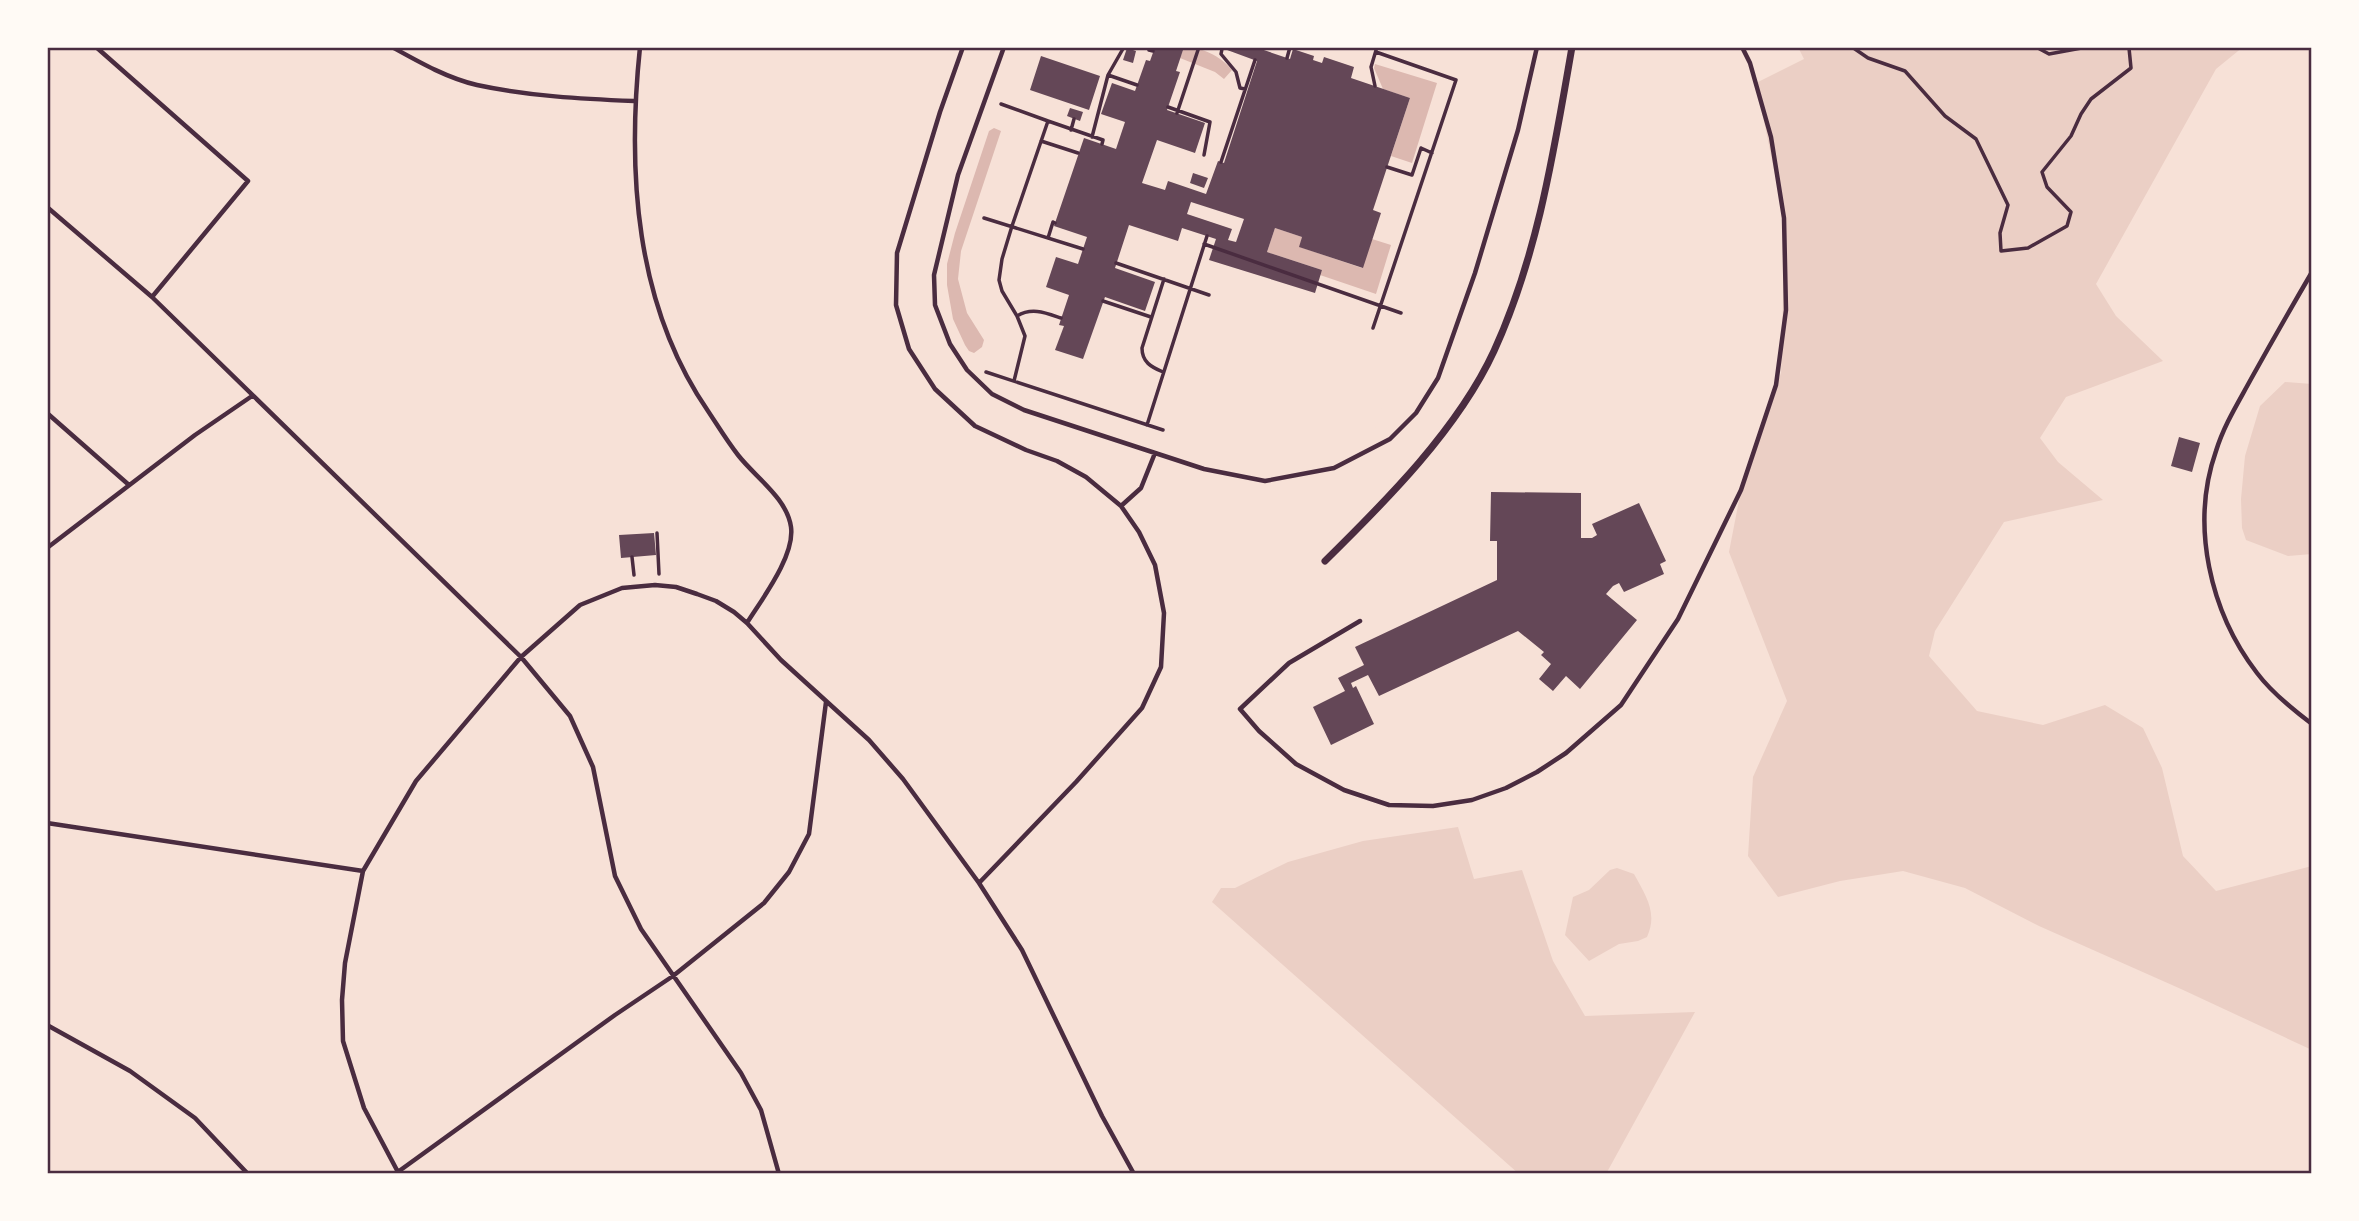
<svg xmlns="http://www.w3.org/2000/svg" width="2359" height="1221" font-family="Poppins,sans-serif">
<rect width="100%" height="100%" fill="#f7e1d7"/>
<path fill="#ebcfc5" d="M1798,47h445l-27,22 -120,215 20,32 47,45 -97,36 -26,41 18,24 45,38 -99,22 -69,109 -6,25 48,55 66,14 62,-20 38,23 19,40 21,88 33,35 96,-25v184l-131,-61 -142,-63 -74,-38 -62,-17 -63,10 -62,16 -30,-41 5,-79 34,-76 -58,-149 12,-62 40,-117 4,-150 -29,-140 48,-24z
M2285,382l27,2v170l-24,2 -42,-16 -4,-12 -1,-29 4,-43 15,-50z
M1458,827l16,52 48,-9 31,91 32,55 110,-4 -89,162h-87l-307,-272 9,-14h14l53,-26 75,-21z
M1617,868l17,6c12,22 24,39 13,63l-9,4 -19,3 -30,17 -24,-26 8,-38 16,-7 21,-20z"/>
<path fill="#dcb8b0" d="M1184,47c17,0 37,9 48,23l-8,9 -9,-7 -35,-14z
M1375,64l62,19 -25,80 -21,-7 19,-58 -27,-9 -9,-21z
M994,128l7,3 -40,120 -3,28 9,34 17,27 -2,7 -8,6 -5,-2 -4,-6 -12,-26 -6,-34v-21l8,-31 34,-102z
M1275,228l27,9 -2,10 62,21 10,-29 19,6 -15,49 -56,-19 2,-5 -55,-18z"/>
<path fill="#f7e1d7" d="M1402,353l23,7 1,5 -4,11 -20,27 -27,27 23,-73z"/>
<path fill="#644757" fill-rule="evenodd" d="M1155,47h29l-8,24 4,1 -13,38 38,13 -10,30 -38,-13 -15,43 23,7 3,-9 38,13 12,-33 6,2 33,-102 -38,-14h36l35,12 3,-10 21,7 -1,4 9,3 2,-6 30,10 -3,11 59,20 -37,112 8,3 -18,55 -64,-21 3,-10 -27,-9 -8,24 55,18 -7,23 -106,-33 7,-21 -34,-11 -4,13 -49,-16 -14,43 40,14 -10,29 -40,-14 -22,62 -28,-9 9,-24 -5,-1 10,-30 -23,-8 10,-30 22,7 9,-27 -33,-11 30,-88 32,11 9,-27 -24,-8 11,-31 23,8 11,-31 4,1zM1191,202l53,17 -8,23 -8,-2 4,-11 -45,-15z
M1127,48l9,3 -3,12 -10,-3z
M1041,56l59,20 -11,34 -59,-20z
M1070,108l13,4 -3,9 -13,-5z
M1193,173l15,5 -4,10 -14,-5z
M2179,437l21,6 -8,29 -21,-6z
M1491,492l90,1v45h11l5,-3 -5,-11 47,-21 27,58 -6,3 4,10 -40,18 -5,-9 -6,3 -7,8 31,26 -57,69 -14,-13 -13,15 -14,-12 12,-15 -10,-9 3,-3 -26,-21 -139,65 -11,-21 -17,8 2,5 3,-2 18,38 -43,21 -18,-38 32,-16 -7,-13 26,-13 -9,-18 142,-67v-39h-7z
M654,533l2,22 -35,3 -2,-23z"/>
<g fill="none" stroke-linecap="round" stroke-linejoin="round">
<path stroke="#4a2c40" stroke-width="3.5" d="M1150,47l-1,3 4,1
M1852,47l16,11 37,13 40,45 31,23 32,66 -8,28 1,18 27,-3 39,-22 4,-14 -24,-25 -5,-15 29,-36 10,-22 10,-15 40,-31 -2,-20 -7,-1
M2036,47l13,7 38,-7
M1222,49l-1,5 15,18 4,16 5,1
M1287,58l3,-11
M1108,75l29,10
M1375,86l-4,-19 6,-20
M1001,104l47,17 -36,105 -10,33 -3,21 3,11 15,25 8,20 -11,45
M1168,107l42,15 -6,33
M1177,113l22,-66
M1048,121l55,19 -1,4
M1071,130l3,-11
M1092,137l16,-62 16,-28
M1041,141l37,12
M1221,162l34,-102
M1387,167l25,8 9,-27 11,5
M984,218l99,31
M1048,238l5,-16 2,1
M1204,244l197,69
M1116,263l93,32
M1103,301l48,16
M1017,316c15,-9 29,-3 44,2
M1373,328l83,-248 -80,-28
M986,372l177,58
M1163,372c-12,-5 -21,-10 -21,-24l22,-69
M1147,425l60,-189
M657,533l2,41
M632,557l2,18"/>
<path stroke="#4a2c40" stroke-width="4.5" d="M96,47l152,134 -96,116
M392,47c27,15 55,31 85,38 51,11 105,14 157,16
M640,47c-13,125 -5,258 68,364 10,15 19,30 30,44 17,22 49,43 53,72 4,29 -29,72 -44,96
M963,47l-23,65 -43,141 -1,52 13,44 26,40 40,37 51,24 31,11 29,16 35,29 18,26 16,33 9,48 -3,54 -19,41 -66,74 -97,101
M1004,47l-46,128 -24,100 1,30 15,39 17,26 25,24 32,16 180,59 61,12 69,-13 56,-29 26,-26 22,-35 37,-105 43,-143 19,-83
M47,207l105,90 369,360 49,59 23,51 22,109 26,53 100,144 20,37 18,64
M2312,272c-21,36 -41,71 -61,107 -13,24 -27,46 -35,72 -26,74 -6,161 41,222 15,20 35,36 55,51
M47,413l82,72
M1121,506l20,-18 14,-35
M47,548l148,-113 57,-39
M1360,621l-71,42 -49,46 19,22 37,33 48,26 45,15 44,1 39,-6 34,-12 31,-16 29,-19 55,-48 57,-86 63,-129 35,-105 10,-75 -2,-92 -13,-81 -21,-74 -8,-16
M47,823l316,48
M47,1025l83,46 65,47 53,56
M395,1174l220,-159 58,-39 91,-73 25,-31 20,-38 17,-132
M399,1174l-35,-66 -21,-67 -1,-41 3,-37 18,-92 53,-90 105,-124 59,-52 42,-17 33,-3 21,2 21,7 19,7 18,11 13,11 34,37 88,80 34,39 76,104 43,67 80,166 32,58"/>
<path stroke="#4a2c40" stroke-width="7" d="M1325,561c61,-60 133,-132 169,-210 44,-96 60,-201 78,-304"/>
</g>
<rect width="2359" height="1221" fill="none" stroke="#fffaf5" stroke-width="98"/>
<rect x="49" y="49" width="2261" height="1123" fill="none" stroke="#4a2c40" stroke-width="2.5"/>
</svg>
